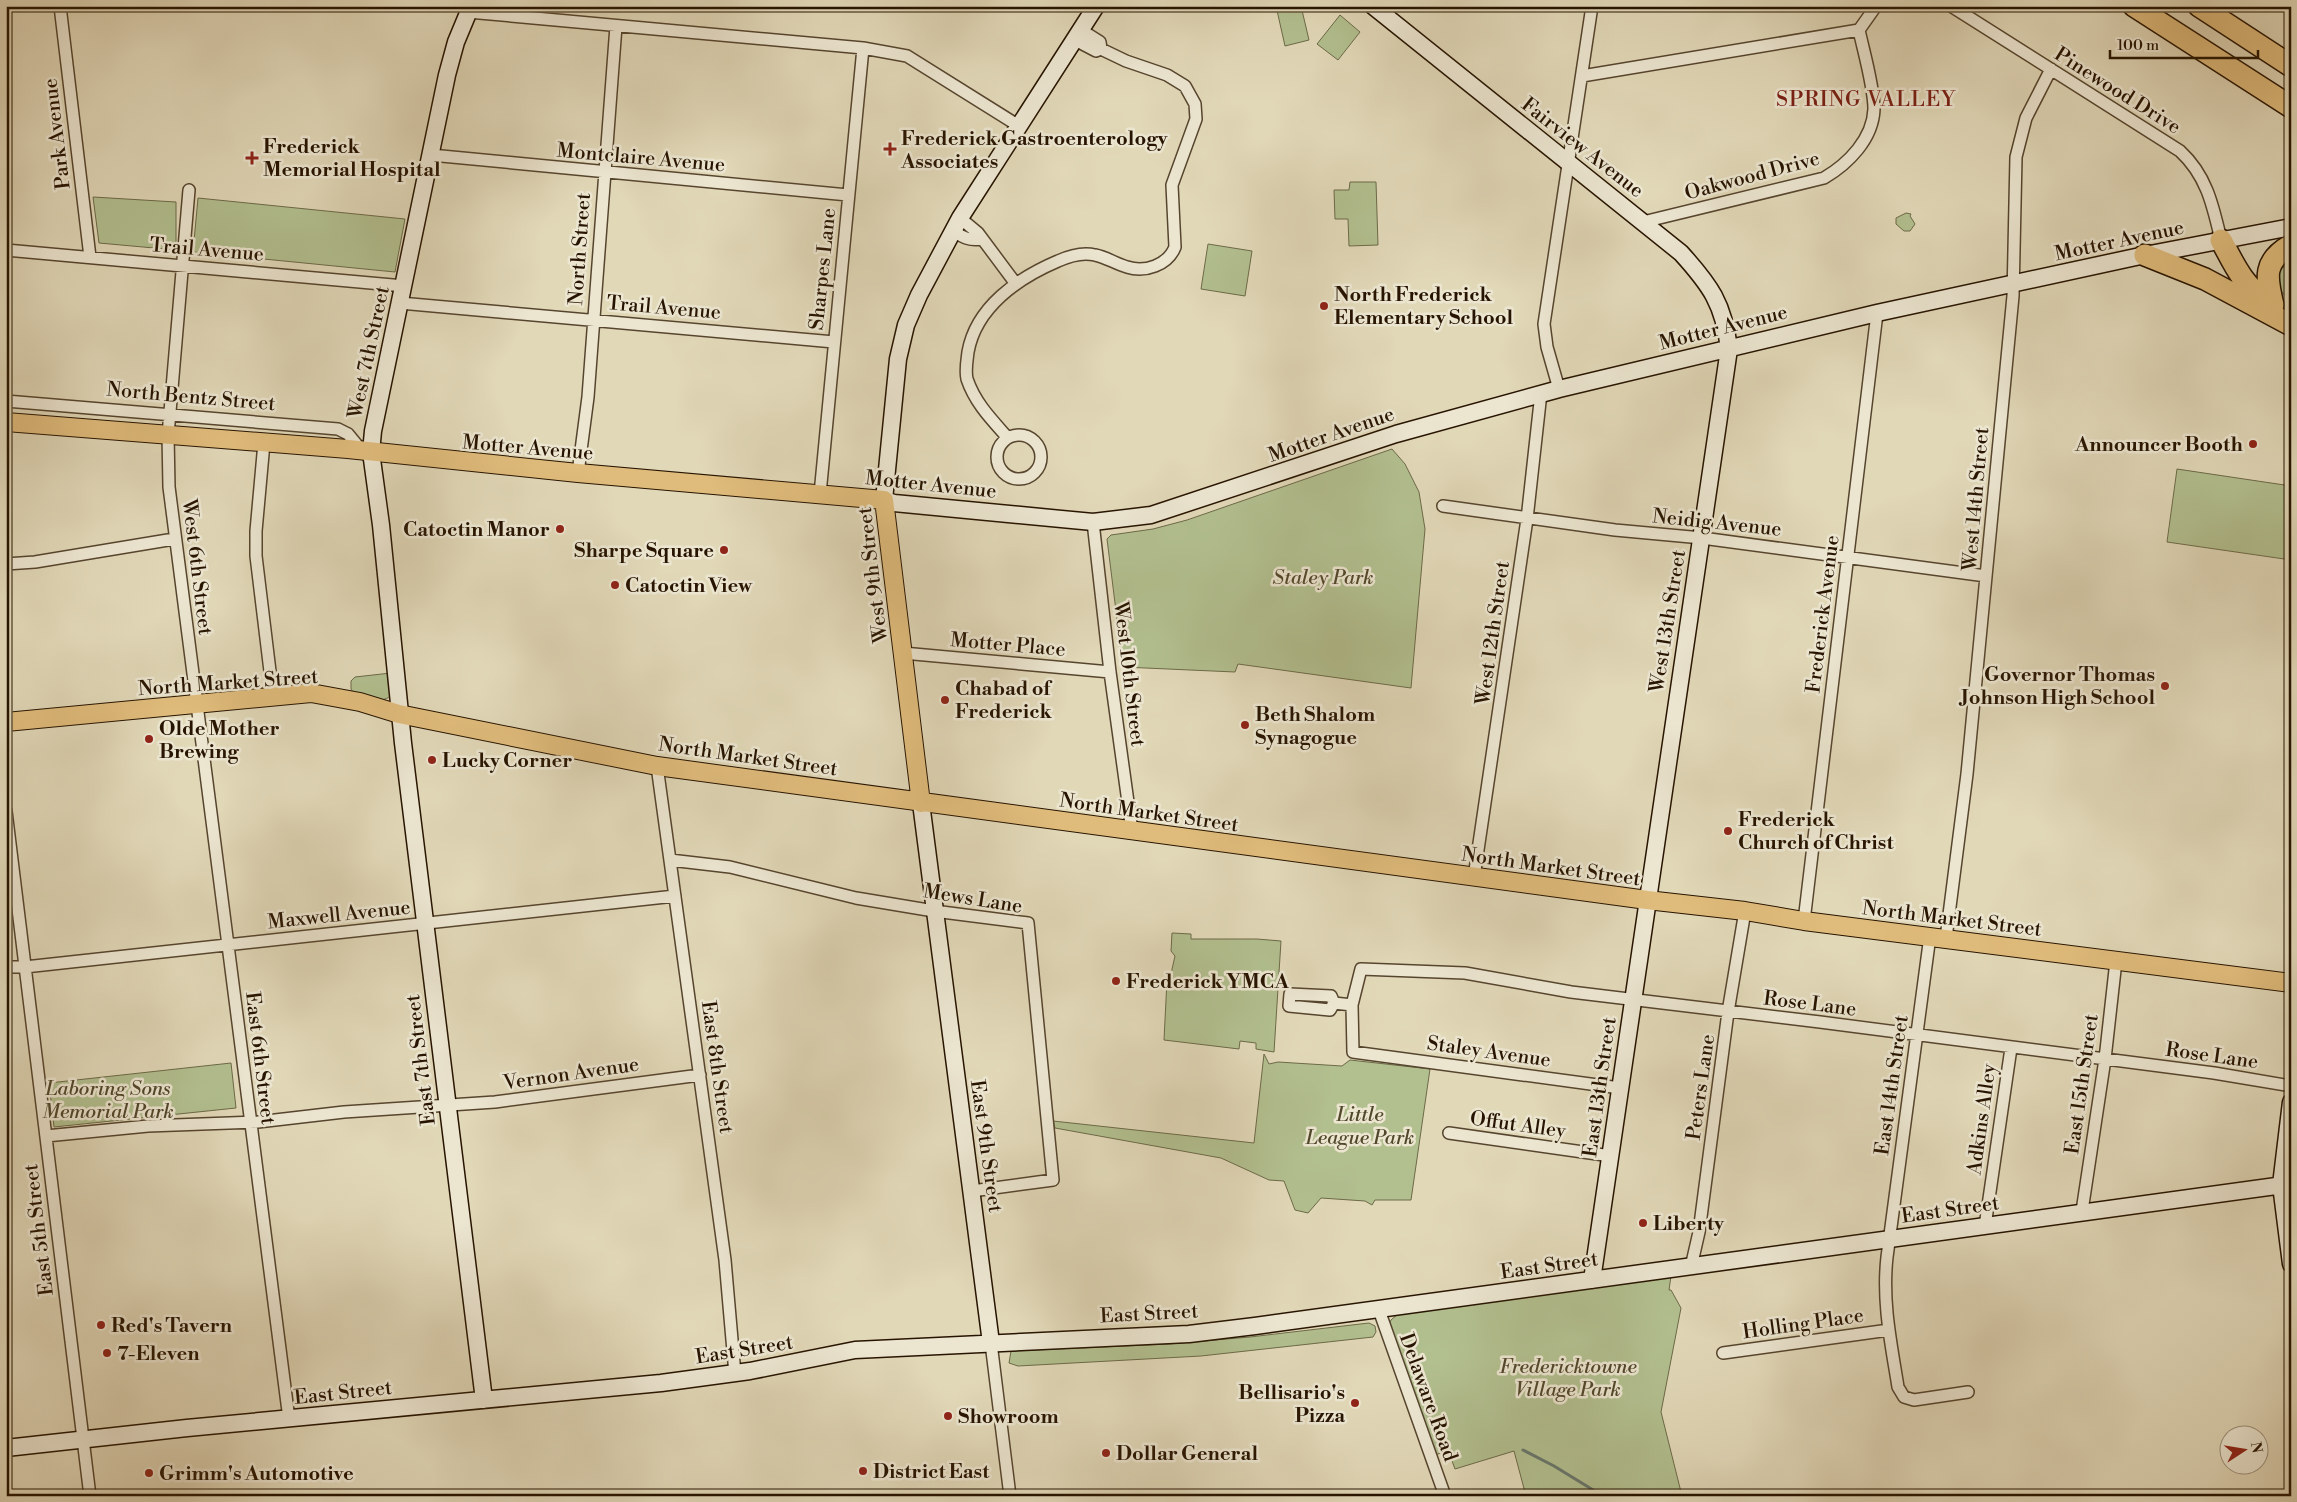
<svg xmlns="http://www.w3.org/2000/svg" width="2297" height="1502" font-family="'Libre Bodoni',serif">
<rect width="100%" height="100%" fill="#e1d8b8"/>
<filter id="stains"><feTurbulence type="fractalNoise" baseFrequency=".004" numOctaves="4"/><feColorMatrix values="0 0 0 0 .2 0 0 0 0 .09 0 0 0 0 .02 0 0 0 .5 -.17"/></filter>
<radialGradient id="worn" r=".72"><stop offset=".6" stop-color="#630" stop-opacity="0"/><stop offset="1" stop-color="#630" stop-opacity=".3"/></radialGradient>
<path fill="#b2bf8f" stroke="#6c6a48" d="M1276,6h25l8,34 -24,6z
M1340,15l20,17 -22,28 -21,-16z
M1350,182h26l2,63 -29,1 -1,-27h-13l-1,-29h15z
M93,197l83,5v48l-77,-7z
M198,198l207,21 -10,53 -202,-20z
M1906,213l5,1 -1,2 5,8 -5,7h-6l-8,-7v-6z
M1208,244l44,7 -7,45 -44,-7z
M2291,263v39l-11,-12 -2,-20z
M1392,449l13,15 14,28 6,37 -14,159 -173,-24 -3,8 -112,-5 -16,-128 4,-4 42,-6 34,-9z
M2177,469l114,17v74l-124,-18z
M391,673v23c-13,9 -25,1 -38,-4l-2,-3v-8l4,-4z
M1172,933l19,1v5h66l24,2 -7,111 -18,-3v-6l-16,-2 -1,8 -75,-9 3,-60h5l-2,-2 5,-22 -4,-5z
M1264,1054l5,10 9,-2 64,4 8,-6 80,9 -19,131h-36l-3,5 -7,-4 -44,-3 -13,15 -13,-3 -11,-29 -15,-1 -48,-22 -166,-30 -2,-7 201,22z
M231,1063l5,45 -182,19 -5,-44z
M1672,1269l-3,21h2l10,18 -20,104 21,84h-156l-12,-45 -59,18 -7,-19 -20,8 -42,-125 5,-13 9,-8z
M1369,1323l6,3 1,6 -3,5 -172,19 -183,10 -9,-3 2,-12 158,-7 81,-7z"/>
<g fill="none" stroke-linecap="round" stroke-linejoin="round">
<path stroke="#69776c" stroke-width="3" d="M1523,1450l31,16 49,30"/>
<g stroke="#56452e" stroke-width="14">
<path id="street" d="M60,6l30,251
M1951,6l229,145c27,25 33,55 41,89
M468,12l395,36 44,8 112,70
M1075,40l21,11 5,-2 -1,-7 -19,-12
M1582,76l277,-46
M431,155l417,40
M189,190l-21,245 1,52 120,932
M960,218l18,15 38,51
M1643,222l181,-44c24,-14 49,-39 50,-69 0,-22 -10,-56 -15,-79l17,-24
M953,231c10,6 16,10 28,8
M6,250l398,36
M400,303l434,39
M1559,389l-12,-42 -3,-23 48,-318
M6,401l332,28 10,5 14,17
M997 457a22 22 0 1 1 44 0a22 22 0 1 1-44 0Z
M1008,438c-16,-18 -33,-35 -41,-59 -2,-9 0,-18 1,-27 8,-45 50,-74 90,-91 11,-5 25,-9 37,-6 11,2 21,9 32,12 18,6 41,-2 48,-20l-3,-62 24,-66 -1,-15 -10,-18 -18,-11 -41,-14 -25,-12
M264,443l-8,88v25l17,140
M578,473l10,-76 28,-371
M820,494l43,-446
M1443,506l172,24 87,8 284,38
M1093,522l17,150 22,159
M6,564l29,-2 139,-23
M903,653l207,19
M657,766l68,494 10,114
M6,811l84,685
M670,860l60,7 126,31 78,13 94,12 25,257 -81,11
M1474,877l53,-358 14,-126
M1804,921l73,-608
M1930,936l-43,321c-5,45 4,86 11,130l6,10 10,3 54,-8
M1946,938l21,-164 46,-478 3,-139 10,-39 25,-49
M6,967h19l650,-71
M1334,1003l-4,7 -41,-4 1,-12 41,2 3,7 18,2
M1620,1088l-267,-36 -1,-47 9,-36 104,4 106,19 249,30 394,51 77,13
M1449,1133l162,23
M46,1136l102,-10 110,-4 86,-10 151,-10 205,-27
M2082,1211l23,-152 11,-98
M1985,1226l26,-178
M1691,1267l8,-35 29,-220 17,-101
M1379,1310l66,186
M991,1343l19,153
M1723,1353l166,-23"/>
</g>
<g stroke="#271400" stroke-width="19">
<path id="secondary" d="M471,6l-15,36 -9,33 -74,356 -2,21 10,73 22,218 81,657
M1096,6l-136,212 -41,77 -13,30 -8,34 -14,141 10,3 199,19 58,-7 245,-81 163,-45 318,-76 268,-58 146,-28
M1373,6l308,247c29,32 43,51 48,96l-137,931
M921,803l70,540
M2291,1102l-10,83 10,79
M6,1448l181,-20 474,-45 89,-12 105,-21 334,-16 66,-8 1036,-142"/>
</g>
<g stroke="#271400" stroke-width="20">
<path id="primary" d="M6,422l342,27 230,24 306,27 37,303
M6,722l305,-29 49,9 39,12 258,52 990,134 98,11 59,10 487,62"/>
</g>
<g stroke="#271400" stroke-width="24">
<path id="highway" d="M2134,6l157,101
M2199,6l92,60
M2221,240c13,24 22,46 46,61
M2145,255l60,24 86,46
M2273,305c-7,-28 -10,-44 18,-60"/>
</g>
<use href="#street" stroke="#ece6d1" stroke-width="11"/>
<use href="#secondary" stroke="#ece6d1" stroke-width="16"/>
<use href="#primary" stroke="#e0bc7c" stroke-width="18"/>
<use href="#highway" stroke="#e0bc7c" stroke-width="21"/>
</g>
<g fill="#8f2418" stroke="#ece6d1" stroke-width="2">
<path d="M887.5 141.5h5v5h5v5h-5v5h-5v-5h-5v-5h5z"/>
<path d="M249.5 150.5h5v5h5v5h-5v5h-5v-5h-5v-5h5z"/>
<circle cx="1324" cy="306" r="5"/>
<circle cx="2253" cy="444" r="5"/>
<circle cx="560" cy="529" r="5"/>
<circle cx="724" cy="550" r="5"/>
<circle cx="615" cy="585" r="5"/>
<circle cx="2165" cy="686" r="5"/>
<circle cx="945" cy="700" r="5"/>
<circle cx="1245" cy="725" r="5"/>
<circle cx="149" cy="739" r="5"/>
<circle cx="432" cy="760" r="5"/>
<circle cx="1728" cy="831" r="5"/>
<circle cx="1116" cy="981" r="5"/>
<circle cx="1643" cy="1223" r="5"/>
<circle cx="101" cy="1325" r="5"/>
<circle cx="107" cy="1353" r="5"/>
<circle cx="1355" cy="1403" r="5"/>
<circle cx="948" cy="1416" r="5"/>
<circle cx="1106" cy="1453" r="5"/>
<circle cx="863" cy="1471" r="5"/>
<circle cx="149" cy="1473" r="5"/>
</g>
<g text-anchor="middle" stroke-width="5" stroke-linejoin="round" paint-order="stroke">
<g font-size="20" fill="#271400" stroke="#ece6d1">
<text transform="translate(2118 90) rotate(32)" y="7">Pinewood Drive</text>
<text transform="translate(56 134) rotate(-97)" y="7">Park Avenue</text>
<text transform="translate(1583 147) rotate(38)" y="7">Fairview Avenue</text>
<text transform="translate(641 157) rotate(5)" y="7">Montclaire Avenue</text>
<text transform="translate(1752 175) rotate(-15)" y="7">Oakwood Drive</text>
<text transform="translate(2119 240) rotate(-12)" y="7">Motter Avenue</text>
<text transform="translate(207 249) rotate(5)" y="7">Trail Avenue</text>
<text transform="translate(579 249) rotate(-86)" y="7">North Street</text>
<text transform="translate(822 269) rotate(-84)" y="7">Sharpes Lane</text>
<text transform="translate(664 307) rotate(5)" y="7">Trail Avenue</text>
<text transform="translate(1723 327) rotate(-14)" y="7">Motter Avenue</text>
<text transform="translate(368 352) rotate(-78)" y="7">West 7th Street</text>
<text transform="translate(191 396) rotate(5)" y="7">North Bentz Street</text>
<text transform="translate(1331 434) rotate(-19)" y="7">Motter Avenue</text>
<text transform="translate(528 447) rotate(5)" y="7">Motter Avenue</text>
<text transform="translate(931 484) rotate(6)" y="7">Motter Avenue</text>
<text transform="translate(1975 499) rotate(-85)" y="7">West 14th Street</text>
<text transform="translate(1717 522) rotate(6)" y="7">Neidig Avenue</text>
<text transform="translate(198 567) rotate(83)" y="7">West 6th Street</text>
<text transform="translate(872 575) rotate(-97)" y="7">West 9th Street</text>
<text transform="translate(1822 614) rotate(-83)" y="7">Frederick Avenue</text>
<text transform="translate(1667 621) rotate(-81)" y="7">West 13th Street</text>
<text transform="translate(1492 633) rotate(-82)" y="7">West 12th Street</text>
<text transform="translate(1008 644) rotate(5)" y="7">Motter Place</text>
<text transform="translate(1130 674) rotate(83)" y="7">West 10th Street</text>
<text transform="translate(228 682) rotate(-4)" y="7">North Market Street</text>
<text transform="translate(748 756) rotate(8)" y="7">North Market Street</text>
<text transform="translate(1149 812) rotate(8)" y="7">North Market Street</text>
<text transform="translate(1551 866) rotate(8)" y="7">North Market Street</text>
<text transform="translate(973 898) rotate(9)" y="7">Mews Lane</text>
<text transform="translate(339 914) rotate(-6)" y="7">Maxwell Avenue</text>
<text transform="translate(1952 918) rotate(7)" y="7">North Market Street</text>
<text transform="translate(1810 1003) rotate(7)" y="7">Rose Lane</text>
<text transform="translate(1489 1051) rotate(8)" y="7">Staley Avenue</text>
<text transform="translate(2212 1055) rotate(8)" y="7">Rose Lane</text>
<text transform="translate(261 1058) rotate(83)" y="7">East 6th Street</text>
<text transform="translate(420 1060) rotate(-97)" y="7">East 7th Street</text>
<text transform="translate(718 1067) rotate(82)" y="7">East 8th Street</text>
<text transform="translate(571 1073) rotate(-8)" y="7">Vernon Avenue</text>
<text transform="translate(2081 1084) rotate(-82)" y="7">East 15th Street</text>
<text transform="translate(1891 1085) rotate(-82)" y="7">East 14th Street</text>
<text transform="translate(1599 1087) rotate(-82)" y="7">East 13th Street</text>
<text transform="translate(1700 1087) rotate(-82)" y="7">Peters Lane</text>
<text transform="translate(1981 1119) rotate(-82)" y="7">Adkins Alley</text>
<text transform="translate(1518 1124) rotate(8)" y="7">Offut Alley</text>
<text transform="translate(987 1146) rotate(82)" y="7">East 9th Street</text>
<text transform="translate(1950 1209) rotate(-8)" y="7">East Street</text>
<text transform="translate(38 1230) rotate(-97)" y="7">East 5th Street</text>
<text transform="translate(1549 1265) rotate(-8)" y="7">East Street</text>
<text transform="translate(1149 1313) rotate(-3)" y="7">East Street</text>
<text transform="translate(1803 1323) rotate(-8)" y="7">Holling Place</text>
<text transform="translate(744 1349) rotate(-9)" y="7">East Street</text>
<text transform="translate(343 1392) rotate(-6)" y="7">East Street</text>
<text transform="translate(1429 1397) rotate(70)" y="7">Delaware Road</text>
</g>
<g font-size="20" font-weight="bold" fill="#271400" stroke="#ece6d1" text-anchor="start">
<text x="901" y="145">Frederick Gastroenterology<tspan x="901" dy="23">Associates</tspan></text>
<text x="263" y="153">Frederick<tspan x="263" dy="23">Memorial Hospital</tspan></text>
<text x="1334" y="301">North Frederick<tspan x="1334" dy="23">Elementary School</tspan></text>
<text x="2243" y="451" text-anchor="end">Announcer Booth</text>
<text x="550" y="536" text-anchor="end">Catoctin Manor</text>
<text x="714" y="557" text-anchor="end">Sharpe Square</text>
<text x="625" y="592">Catoctin View</text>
<text x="2155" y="681" text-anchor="end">Governor Thomas<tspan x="2155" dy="23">Johnson High School</tspan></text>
<text x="955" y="695">Chabad of<tspan x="955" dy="23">Frederick</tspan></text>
<text x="1255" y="721">Beth Shalom<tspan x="1255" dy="23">Synagogue</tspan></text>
<text x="159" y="735">Olde Mother<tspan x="159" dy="23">Brewing</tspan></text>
<text x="442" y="767">Lucky Corner</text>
<text x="1738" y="826">Frederick<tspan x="1738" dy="23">Church of Christ</tspan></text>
<text x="1126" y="988">Frederick YMCA</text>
<text x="1653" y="1230">Liberty</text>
<text x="111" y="1332">Red's Tavern</text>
<text x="117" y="1360">7-Eleven</text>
<text x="1345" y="1399" text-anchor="end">Bellisario's<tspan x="1345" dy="23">Pizza</tspan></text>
<text x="958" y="1423">Showroom</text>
<text x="1116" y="1460">Dollar General</text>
<text x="873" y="1478">District East</text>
<text x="159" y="1480">Grimm's Automotive</text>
</g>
<g font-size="20" font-style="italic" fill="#51472b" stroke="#ece6d1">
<text x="1323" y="584">Staley Park</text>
<text x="108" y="1095">Laboring Sons<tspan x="108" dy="23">Memorial Park</tspan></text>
<text x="1360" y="1121">Little<tspan x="1360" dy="23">League Park</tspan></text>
<text x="1568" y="1373">Fredericktowne<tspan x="1568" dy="23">Village Park</tspan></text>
</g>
<g font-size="21" letter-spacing="1" fill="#7a1f14" stroke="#ece6d1">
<text x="1866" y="106">SPRING VALLEY</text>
</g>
</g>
<rect width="2297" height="1502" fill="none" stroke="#e1d8b8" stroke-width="25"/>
<rect x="8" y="8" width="2282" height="1487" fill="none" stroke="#271400" stroke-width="2.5"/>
<rect x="12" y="12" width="2272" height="1477" fill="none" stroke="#271400"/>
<g transform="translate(2244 1450) rotate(78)"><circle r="24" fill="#ece6d1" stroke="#9d927d"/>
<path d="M0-4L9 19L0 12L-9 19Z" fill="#8f2418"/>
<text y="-8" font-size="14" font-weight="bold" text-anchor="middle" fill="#271400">N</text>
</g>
<path d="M2110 50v8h148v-8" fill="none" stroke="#271400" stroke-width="2.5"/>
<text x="2117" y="50" font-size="15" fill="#271400" stroke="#ece6d1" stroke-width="4" paint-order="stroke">100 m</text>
<rect width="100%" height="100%" filter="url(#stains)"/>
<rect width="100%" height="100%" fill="url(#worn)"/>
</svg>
